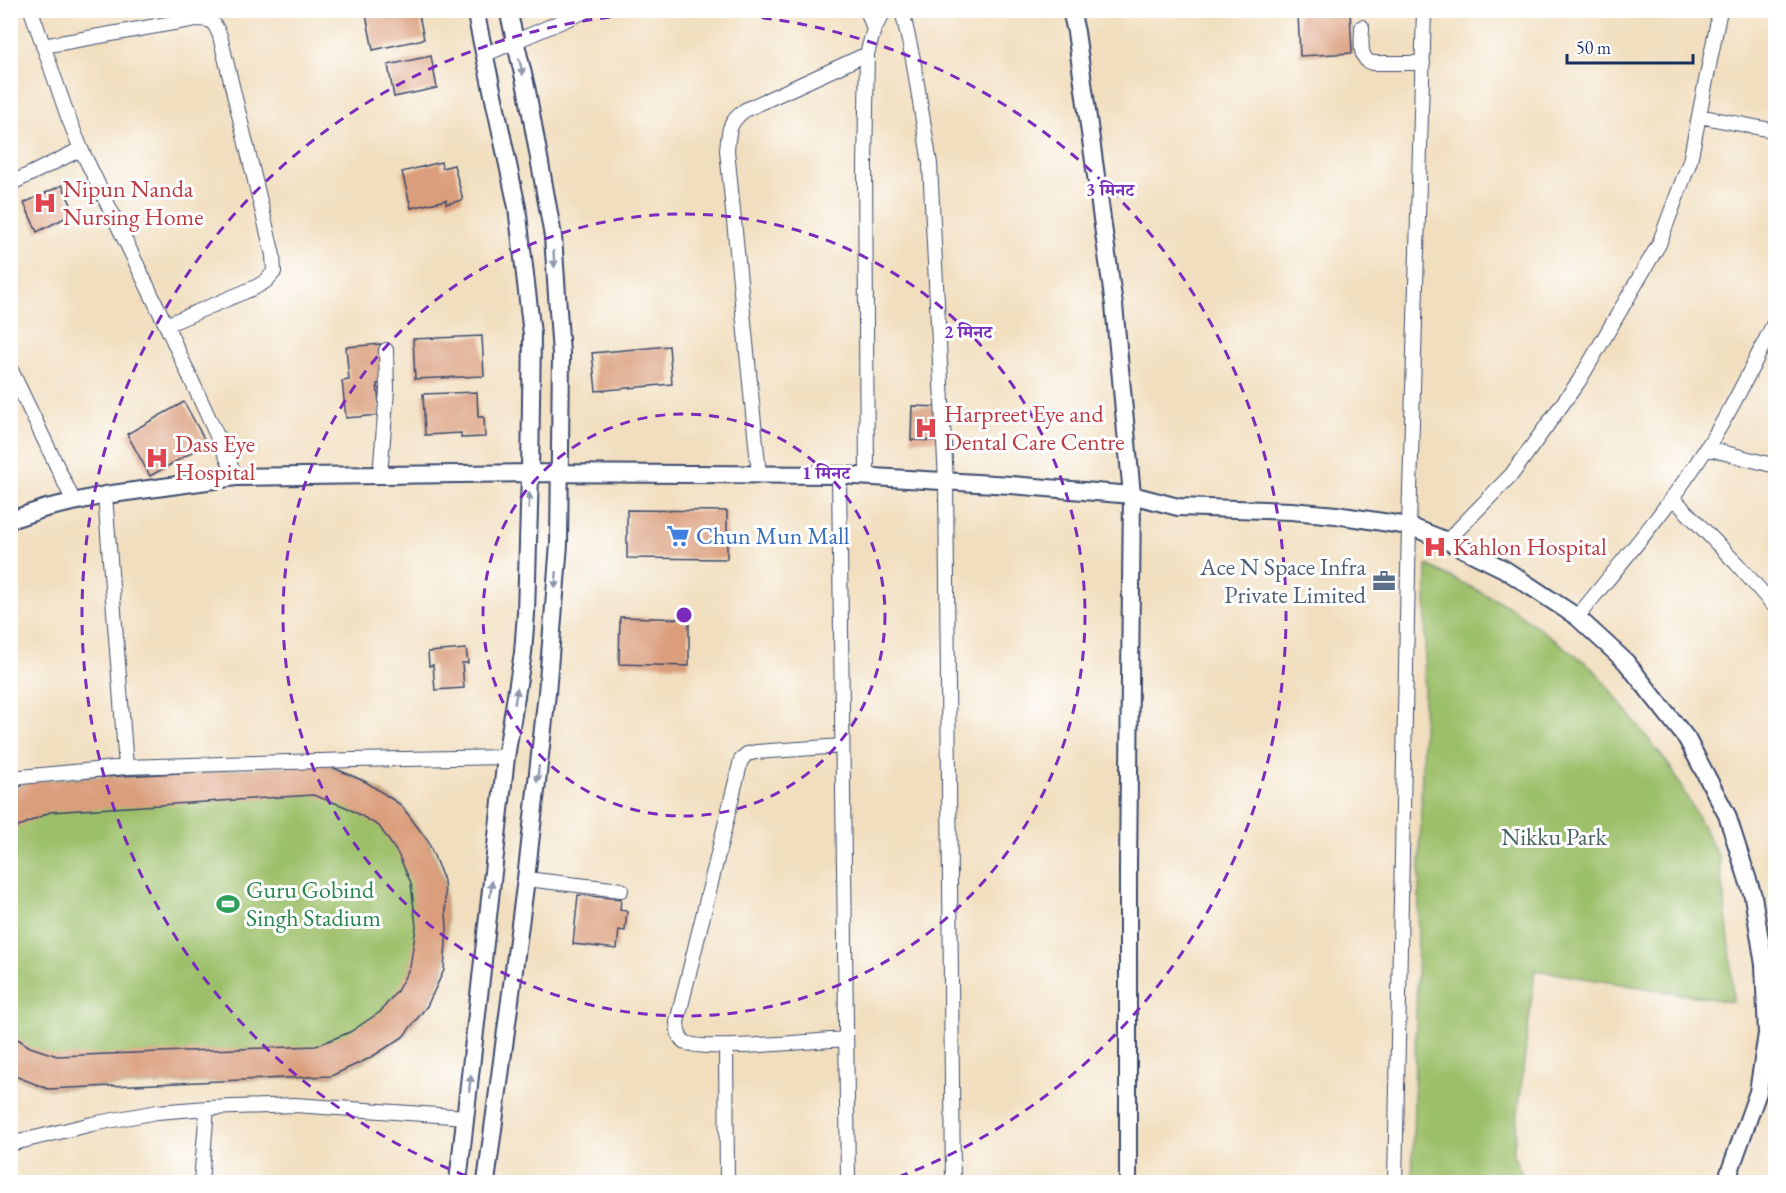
<svg xmlns="http://www.w3.org/2000/svg" width="1786" height="1193" font-family="'EB Garamond','Noto Serif Devanagari',serif">
<rect width="100%" height="100%" fill="#fff"/>
<filter id="ink" filterUnits="userSpaceOnUse"><feTurbulence type="fractalNoise" baseFrequency=".0167" numOctaves="2"/><feDisplacementMap in="SourceGraphic" scale="12" xChannelSelector="R" yChannelSelector="G"/><feConvolveMatrix kernelMatrix="1 2 1 2 8 2 1 2 1" color-interpolation-filters="sRGB"/></filter>
<filter id="wash" filterUnits="userSpaceOnUse"><feTurbulence type="fractalNoise" baseFrequency=".008" numOctaves="4" result="noise"/><feDisplacementMap in="SourceGraphic" scale="24" xChannelSelector="R" yChannelSelector="G"/><feGaussianBlur stdDeviation="1.35" result="paint"/><feColorMatrix in="noise" values="0 0 0 0 0 0 0 0 0 0 0 0 0 0 0 0 0 1.4 0 .05"/><feComposite in="paint" operator="in"/></filter>
<g filter="url(#wash)">
<rect width="100%" height="100%" fill="#f1debe"/>
<path fill="#9cbf69" stroke="#5c7764" stroke-width="1.5" d="M1427,565l83,42 83,61 78,100 48,89 11,91 3,54 -198,-32 -22,185 13,27h-114z
M327,765l39,17 35,23 27,36 16,40 3,47 -3,42 -17,36 -24,31 -33,21 -39,18 -283,13 -38,-15v-282l20,-11z"/>
<g id="blocks">
<path fill="#da9e7c" d="M365,10h53l6,29 -51,11z
M1350,11l2,42 -52,3 -2,-42z
M431,56l6,32 -43,9 -6,-32z
M441,162l1,6 12,-3 9,35 -17,4v-4l-35,8 -9,-36z
M62,185l13,28 -38,19 -13,-29z
M482,336l2,40 -69,3 -2,-40z
M381,344l4,39 -8,1 3,31 -34,3 -4,-37 7,-1 -3,-33z
M669,346l3,38 -76,7 -4,-38z
M477,392l1,25h6l1,20 -24,1v-5l-36,2 -2,-41z
M184,402l23,42 -57,32 -23,-42z
M912,406l30,1 -1,34 -30,-1z
M627,510l100,1v48l-100,-1z
M620,617l69,2v47l-70,-2z
M466,649l2,14h-6l2,25 -29,2 -2,-25 -4,1 -1,-14z
M327,765l39,17 35,23 27,36 16,40 3,47 -3,42 -17,36 -24,31 -33,21 -39,18 -283,13 -38,-15v-40l20,13 27,9 259,-10 34,-14 30,-20 17,-21 13,-24 6,-40 -5,-44 -13,-29 -19,-28 -33,-19 -33,-12 -263,17 -32,15 -8,6v-41l20,-11z
M578,895l43,4 -1,11 7,1 -2,20 -6,-1 -2,19 -44,-5z"/>
</g>
</g>
<g filter="url(#ink)">
<use href="#blocks" fill-opacity="0" stroke="#3b496c" stroke-width="1.5"/>
<g fill="none" stroke-linecap="round" stroke-linejoin="round">
<g stroke="#3b496c" stroke-width="16">
<path id="minor" d="M31,10l37,107 13,32 85,176 70,152
M867,10l7,19
M902,10l11,49 17,105 16,318 7,700
M1362,27c0,13 -4,32 10,36h51
M43,46l153,-27c16,0 18,2 24,17l53,219 1,17 -8,9 -10,6 -90,38
M484,55l104,-45
M1699,116l77,15
M10,184l71,-35
M10,368l64,134
M1706,448l70,18
M759,474l-32,-324c2,-20 1,-27 18,-40l122,-56
M380,475l7,-85 -1,-40
M839,475l9,707
M867,476l-2,-310 2,-112 7,-25 11,-19
M105,495l21,272
M1672,497l65,67 39,44
M1447,541l65,-67 67,-93 80,-137 31,-83 30,-151
M1577,617c45,-55 91,-109 129,-168 27,-41 48,-86 70,-130
M842,746l-86,6 -9,2 -6,6 -64,262c1,8 1,16 8,20 16,11 135,-2 161,-3
M10,778l116,-11 227,-7 153,-3
M526,879l95,11
M726,1047l1,135
M10,1144l82,-20 65,-12 50,-4 88,-3 171,12
M201,1182l6,-74
M1395,1182l14,-656 15,-516"/>
</g>
<g stroke="#3b496c" stroke-width="20">
<path id="tertiary" d="M1071,10l5,22 38,273 18,190 -4,371v316
M10,520l36,-12 59,-13 131,-18 294,-4 309,2 172,10 121,10 46,12 113,4 45,4 73,11 38,15 57,28 73,48 49,45 61,77 40,76 26,81 11,69 3,69 -9,58 -32,90
M458,1182l48,-425 17,-104 3,-40 4,-140 2,-139 -15,-127 -42,-197
M486,1182l40,-303 21,-186 12,-149 2,-190 -8,-118 -26,-145 -19,-81"/>
</g>
<use href="#minor" stroke="#fff" stroke-width="14"/>
<use href="#tertiary" stroke="#fff" stroke-width="16"/>
</g>
<defs><path id="oneway-solid" d="M-6-.8H1V-3.2L6.5 0L1 3.2V.8H-6Z" transform="scale(1.5)"/></defs>
<g fill="#8d97ae">
<use href="#oneway-solid" transform="translate(521 67) rotate(77)"/>
<use href="#oneway-solid" transform="translate(554 259) rotate(86)"/>
<use href="#oneway-solid" transform="translate(529 501) rotate(-88)"/>
<use href="#oneway-solid" transform="translate(556 580) rotate(95)"/>
<use href="#oneway-solid" transform="translate(516 696) rotate(-81)"/>
<use href="#oneway-solid" transform="translate(538 774) rotate(96)"/>
<use href="#oneway-solid" transform="translate(491 889) rotate(-84)"/>
<use href="#oneway-solid" transform="translate(470 1083) rotate(-84)"/>
</g>
</g>
<g fill="none" stroke="#7b2cbf" stroke-width="3" stroke-dasharray="10 8">
<circle cx="684" cy="615" r="201"/>
<circle cx="684" cy="615" r="401"/>
<path d="M483 1182A602 602 0 1 1 885 1182"/>
</g>
<defs>
<g id="hospital-bare" transform="scale(1.8)"><path d="M-5-5h3v3.5h4V-5h3V5h-3V1.5h-4V5h-3Z" fill="#e0444e" stroke="#fff" stroke-width="2.5" paint-order="stroke"/></g>
<g id="supermarket-bare" transform="scale(1.8)"><path d="M-6-5.5h2.5l.6 2H6L4.5 2H-2.5L-4.4-4H-6ZM-1.5 3.2a1.3 1.3 0 1 0 .1 0ZM3 3.2a1.3 1.3 0 1 0 .1 0Z" fill="#3f7fe0" stroke="#fff" stroke-width="2.5" paint-order="stroke"/></g>
<g id="office-bare" transform="scale(1.8)"><path d="M-6-3h4V-5.5h4V-3h4V5H-6ZM-1-4.5V-3h2v-1.5ZM-6 0V1H6V0Z" fill="#5c6f8a" stroke="#fff" stroke-width="2.5" paint-order="stroke"/></g>
<g id="stadium-bare" transform="scale(1.8)"><path d="M0-5a6.5 5 0 1 0 0 10a6.5 5 0 1 0 0-10ZM-3.5-1.8h7v3.6h-7Z" fill="#2e9e5b" stroke="#fff" stroke-width="2.5" paint-order="stroke"/></g>
</defs>
<g fill-rule="evenodd">
<use href="#hospital-bare" x="45" y="203"/>
<use href="#hospital-bare" x="926" y="428"/>
<use href="#hospital-bare" x="157" y="458"/>
<use href="#supermarket-bare" x="678" y="536"/>
<use href="#hospital-bare" x="1435" y="547"/>
<use href="#office-bare" x="1384" y="581"/>
<use href="#stadium-bare" x="228" y="904"/>
</g>
<g text-anchor="middle" stroke-width="6" stroke-linejoin="round" paint-order="stroke">
<g font-size="24" fill="#be3a42" stroke="#fff" text-anchor="start">
<text x="63" y="197">Nipun Nanda<tspan x="63" dy="28">Nursing Home</tspan></text>
<text x="944" y="422">Harpreet Eye and<tspan x="944" dy="28">Dental Care Centre</tspan></text>
<text x="175" y="452">Dass Eye<tspan x="175" dy="28">Hospital</tspan></text>
<text x="1453" y="555">Kahlon Hospital</text>
</g>
<g font-size="24" fill="#366cbe" stroke="#fff" text-anchor="start">
<text x="696" y="544">Chun Mun Mall</text>
</g>
<g font-size="24" fill="#4e5e75" stroke="#fff" text-anchor="end">
<text x="1366" y="575">Ace N Space Infra<tspan x="1366" dy="28">Private Limited</tspan></text>
</g>
<g font-size="24" fill="#486162" stroke="#fff">
<text x="1554" y="845">Nikku Park</text>
</g>
<g font-size="24" fill="#27864d" stroke="#fff" text-anchor="start">
<text x="246" y="898">Guru Gobind<tspan x="246" dy="28">Singh Stadium</tspan></text>
</g>
</g>
<circle cx="684" cy="615" r="9" fill="#7b2cbf" stroke="#fff" stroke-width="3"/>
<g font-size="18" text-anchor="middle" font-weight="bold" fill="#7b2cbf" stroke="#fff" stroke-width="6" stroke-linejoin="round" paint-order="stroke">
<text x="1110" y="196">3 मिनट</text>
<text x="968" y="338">2 मिनट</text>
<text x="826" y="479">1 मिनट</text>
</g>
<rect width="1786" height="1193" fill="none" stroke="#fff" stroke-width="36"/>
<path d="M1567 54v9h126v-9" fill="none" stroke="#1b2f5e" stroke-width="3"/>
<text x="1576" y="54" font-size="18" fill="#1b2f5e" stroke="#ffffff" stroke-width="4.5" paint-order="stroke">50 m</text>
</svg>
